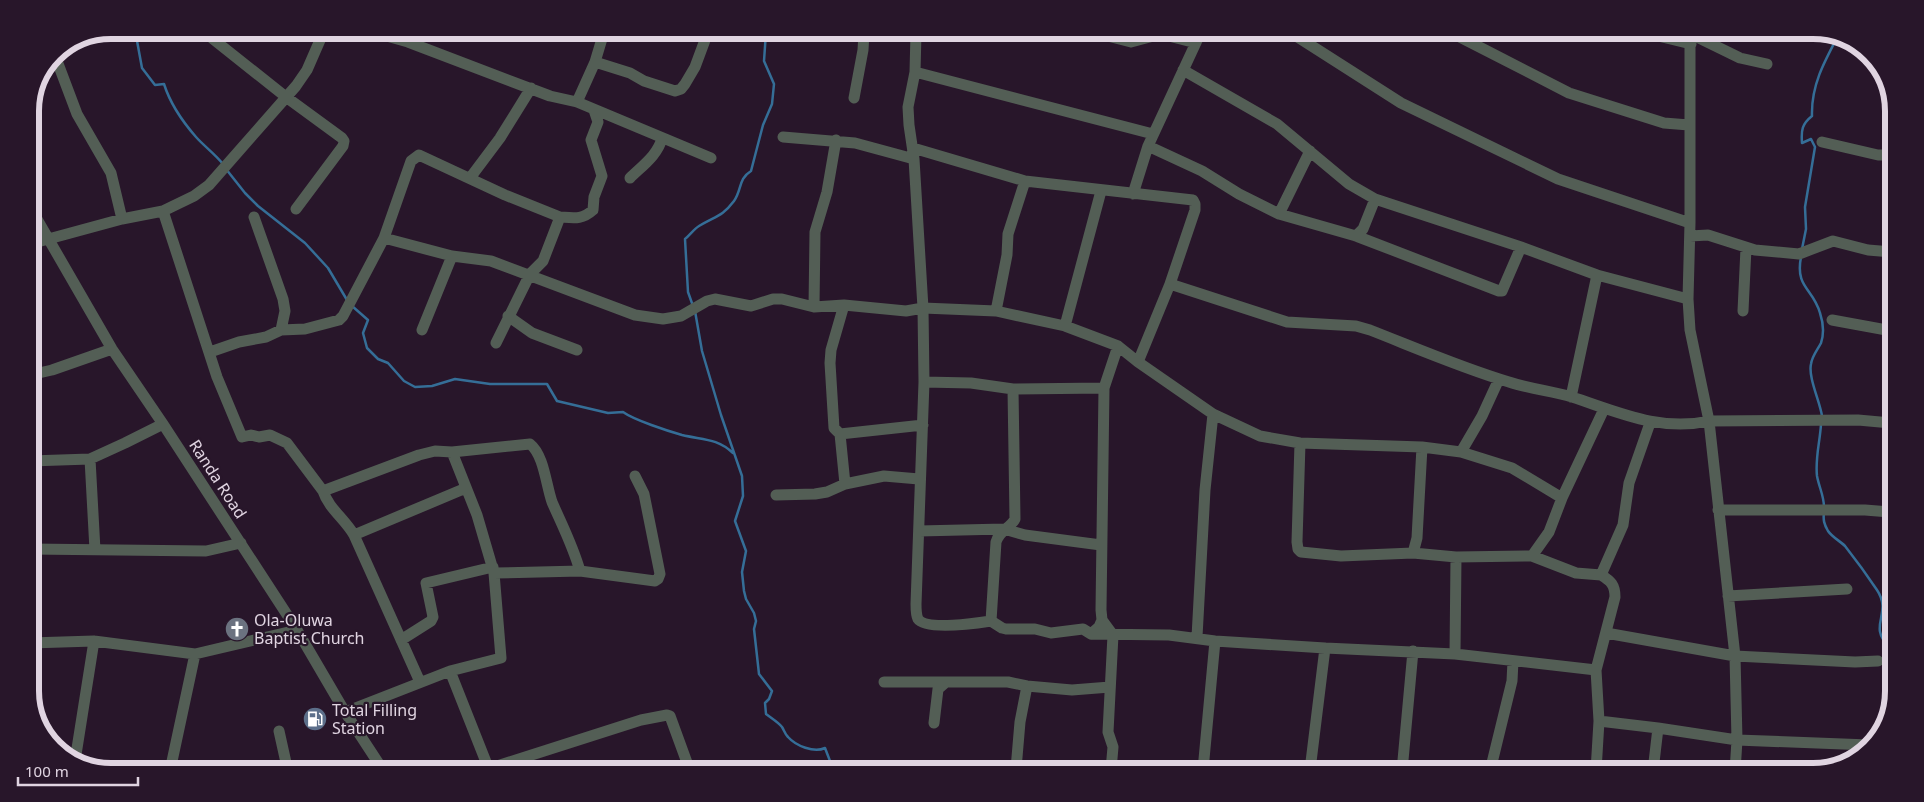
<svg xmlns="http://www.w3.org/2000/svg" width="1924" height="802" font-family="'Noto Sans',sans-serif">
<rect width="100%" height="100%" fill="#28162a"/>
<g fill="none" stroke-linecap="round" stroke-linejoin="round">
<path stroke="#356e97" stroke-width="2.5" d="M135,30l7,38 13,17 9,-1c6,19 18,37 32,53 8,9 19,17 27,27
M226,169l19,24 13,13 47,37 23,25 19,32
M1802,249l4,-20 -1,-22 10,-60 -4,-8 -9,4c-1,-13 0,-19 10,-27 -1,-30 12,-54 26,-80
M1801,257c-6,31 12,31 19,56 3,9 4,21 1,30 -3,6 -9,13 -10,21 -3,13 9,38 11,52
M352,306l16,14 -5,13 4,15 11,11 10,4 16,18 11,6 17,-1 23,-7 35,5h57l10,17 51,12 15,-1c11,8 45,19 59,23 21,5 35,3 51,18
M693,306l-5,-14 -3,-53c5,-4 9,-10 14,-13 16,-10 23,-9 35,-25 8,-11 4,-22 17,-30l12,-46 9,-21 2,-20 -10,-23 2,-29
M695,311l7,40 19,64 21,61 1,20 -8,25 11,30 -4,21 2,19 2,8 8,14 2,8 -2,8 5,45 13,17 -3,8 -4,4 1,11c5,4 12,8 16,13 2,3 3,7 6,10 8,9 26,16 37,11l5,13 10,8
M1821,424c-1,18 -6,34 -4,52 2,11 7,20 7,31
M1824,512c-1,8 0,12 4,19 4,6 12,10 17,15 11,14 22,29 32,44 16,24 -10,36 12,56"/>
<path stroke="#535e55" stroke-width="11" d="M206,30l7,9 73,58 56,41 2,3 -1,5 -47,63
M369,31l39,11 142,54 27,6 134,56
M916,33l-1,39 -7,35 1,18 5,34 9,149 1,74 -8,222c0,4 0,11 2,15 8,12 60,4 73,2l11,7 4,1h29l16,4 32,-4 8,5 8,-7 3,-7
M1096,33l35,9 30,-8 35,9
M1293,34l108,69 157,76 132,44
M1456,35l113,58 95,30 25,2
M1654,35l37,9
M1690,36v187l-2,76 2,31 19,91 26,235 2,84 -2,32
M1695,36l45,22 27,6
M54,53l23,61 34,59 11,46
M595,62l35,11 14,8 31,10 6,-2 4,-5 10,-17 13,-35
M1183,70l94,54 72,60 26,15 146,48 76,28 91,24
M915,72l238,62
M854,98l9,-48 1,-17
M577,102l18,-40 9,-30
M783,137l72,6 59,16
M1822,142l56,13h15
M1148,146l54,25 37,23 40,20 77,22 143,55h3l19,-44
M913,148l112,33 168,19 2,4v6l-25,74 -32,78
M470,178l30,-40 31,-50
M630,178c12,-12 28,-23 32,-40
M1133,194l15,-48 52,-112
M30,207l82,142 51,75 134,206 48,82 36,55
M163,211l54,166 25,60 9,-2 8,2 11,-2 17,8 36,48
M1279,214l31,-63
M254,217l29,82 2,12 -4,19
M560,217c14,1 22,3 33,-7l1,-13 8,-21 -11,-36 7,-18 -4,-12
M1356,236l7,-7 12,-30
M1690,236l18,-1 47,15 44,4 34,-13 35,9 24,2
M384,238l68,18 39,5 144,54 28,4 18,-3 26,-15 8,-2 36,7 22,-7h9l32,8 30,-2 62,6 17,-3 73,3 69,15 53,20 20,16 75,52 47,22 40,7 122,4 39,5 51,16 50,30
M30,244l92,-25 41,-8 31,-15 15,-11 87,-99 11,-16 17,-39
M1170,284l117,38 69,4 14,4c46,18 92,38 139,52 21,7 43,9 63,15 46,15 88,35 137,24l149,-1 33,3
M844,305l-13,45 -1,13 4,65 6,6 83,-9
M814,307l1,-75 12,-40 9,-52
M996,311l11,-56 1,-21 17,-53
M1743,311l3,-63
M508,316l24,17 45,17
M1832,320l60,11
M1065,326l36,-135
M422,330l30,-74
M210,352l29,-10 27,-5 15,-7 24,-1 34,-9 4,-4 41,-78 27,-77 8,-6 86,40 55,22 -17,44 -13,13 -34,69
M30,375l22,-5 60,-21
M924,382l47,1 42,6
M1571,397l26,-122
M840,434l5,50
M1300,443l-3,99 1,7 3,3 40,4 72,-3 43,4 69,-1h7l44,17 25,2
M1461,452l21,-36 17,-37
M90,459l5,91
M30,461l60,-2 35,-16 38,-19
M776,495l39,-1 12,-2 18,-8 39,-8 35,3
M1718,510h147l25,2
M919,531l85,-2 21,6 76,10
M354,535l112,-47
M30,549l176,2 35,-8
M1413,553l4,-15 5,-91
M1532,556l17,-24 13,-34 42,-89
M494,573l86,-2 75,10 3,-2 2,-5 -16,-80 -9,-18
M1728,596l119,-7
M991,621l5,-79c4,-13 14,-13 19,-23l-2,-130 91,-1
M1606,633l129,23 120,6 23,-1
M1091,634l78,1 46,6 110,7 130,6 141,16
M1197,637l8,-147 8,-76
M401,640l30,-19 2,-4 -7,-34 67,-16
M30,643l64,-2 101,13 102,-24
M1455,654l1,-97
M450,671l38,96
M420,682l-66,-147c-10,-17 -25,-26 -31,-44l96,-36 16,-4 17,1 78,-8c14,11 16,41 22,58 10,23 21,44 28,69
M884,682h124l19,4 45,4 38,-3
M345,712l105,-41 51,-13 -7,-85 -17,-58 -25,-63
M1599,721l59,7 79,12 132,5
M934,723l4,-34 8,-7
M279,731l8,36
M75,761l19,-120
M171,766l24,-112
M494,767l147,-47 26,-5 3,1 19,52
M1016,769l4,-47 7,-36
M1111,770l2,-23 -5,-15 5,-97 -11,-15 -1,-10 3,-222 14,-42
M1203,770l12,-129
M1310,770l15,-122
M1402,771l11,-120
M1490,771l22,-90 1,-20
M1596,771l3,-50 -3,-51 19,-73c0,-12 -4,-16 -14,-22l22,-50 6,-42 21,-60
M1653,771l5,-43"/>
</g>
<defs>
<g id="church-disc" transform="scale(1.25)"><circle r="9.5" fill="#6b7280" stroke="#28162a"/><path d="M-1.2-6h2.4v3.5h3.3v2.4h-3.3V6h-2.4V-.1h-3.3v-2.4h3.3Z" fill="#fff"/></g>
<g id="fuel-disc" transform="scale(1.25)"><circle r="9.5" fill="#5c6f8a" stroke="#28162a"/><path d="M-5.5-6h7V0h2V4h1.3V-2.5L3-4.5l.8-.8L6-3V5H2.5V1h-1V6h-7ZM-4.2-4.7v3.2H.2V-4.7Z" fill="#fff"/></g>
</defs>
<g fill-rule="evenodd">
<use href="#church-disc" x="237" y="629"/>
<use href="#fuel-disc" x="315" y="719"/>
</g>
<g text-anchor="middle" stroke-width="4.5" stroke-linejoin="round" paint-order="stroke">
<g font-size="16" fill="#e0d4e1" stroke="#28162a">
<text transform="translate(218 479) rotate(57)" y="6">Randa Road</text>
</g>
<g font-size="16" fill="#e0d4e1" stroke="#28162a" text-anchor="start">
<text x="254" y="626">Ola-Oluwa<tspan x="254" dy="18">Baptist Church</tspan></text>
<text x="332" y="716">Total Filling<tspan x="332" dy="18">Station</tspan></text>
</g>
</g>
<path d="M0 0H1924V802H0ZM111 39H1813A72 72 0 0 1 1885 111V691A72 72 0 0 1 1813 763H111A72 72 0 0 1 39 691V111A72 72 0 0 1 111 39Z" fill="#28162a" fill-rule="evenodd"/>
<path fill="none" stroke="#e0d4e1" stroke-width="6" d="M111 39H1813A72 72 0 0 1 1885 111V691A72 72 0 0 1 1813 763H111A72 72 0 0 1 39 691V111A72 72 0 0 1 111 39Z"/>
<path d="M18 777v8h120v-8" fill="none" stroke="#e0d4e1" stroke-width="2.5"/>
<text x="25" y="777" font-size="15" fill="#e0d4e1" stroke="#28162a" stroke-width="4" paint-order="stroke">100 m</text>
</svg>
